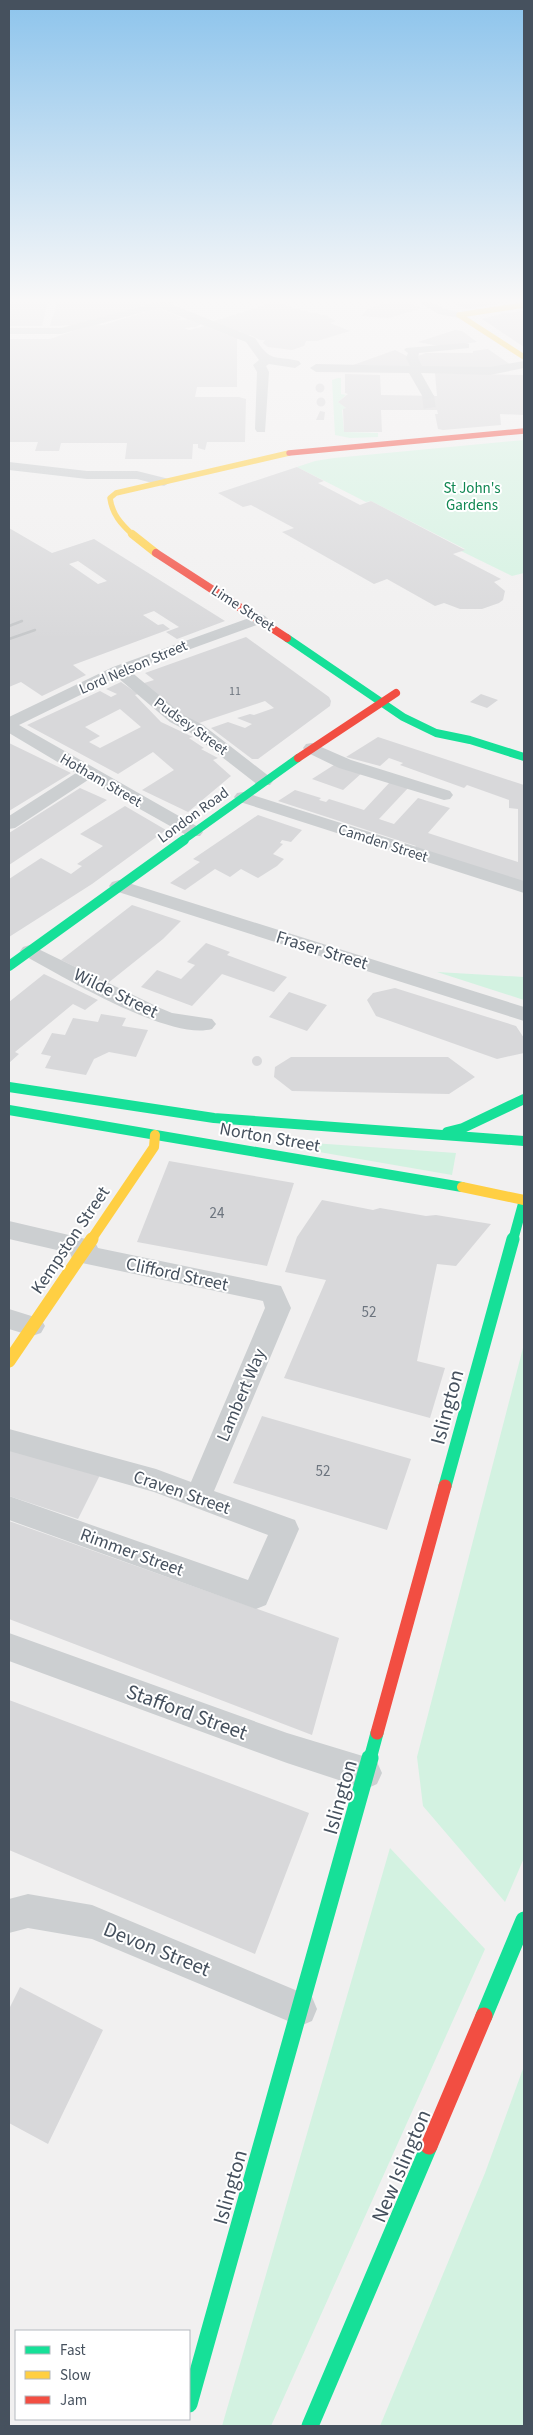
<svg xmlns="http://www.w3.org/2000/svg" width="533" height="2435" font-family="'Source Sans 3',sans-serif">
<rect width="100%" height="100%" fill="#f1f0f0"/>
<path fill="#d3f2e1" d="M338,378h3v16l5,1 -8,7 8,6 -4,2 2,22 34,1v4l-28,1 -15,-3 -3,-55z
M524,440v133l-12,3 -51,-25 4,-2 -94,-48 -5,1 -69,-35 18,-6 19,-3z
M437,972l87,5v23z
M298,1142l158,11 -4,22 -156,-27z
M524,1344v514l-19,44 -82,-96 -6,-49z
M390,1848l95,101 -214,477h-49z
M524,2066v360h-144l105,-253z"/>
<path fill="#d8d8da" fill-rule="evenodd" d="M9,300l39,1 -6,25h-33z
M58,300h78l11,4 -70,21 -27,1z
M448,300h71v1l-54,8z
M395,301l17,1 -2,2 13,4 -35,10 -27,-2 7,-8z
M275,302l33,10 17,3 11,6 -6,2 20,8 -33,10h-11l-2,5 -12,4 -24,-3 -5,-4 2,-3h-5l-10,-5 -13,4v48h-40l-2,10h44l7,2 -1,43h-38l-2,8 -7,-2v-4h-5l-1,15h-67l2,-16h-66l-2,8h-24l3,-9h-29v-103h41l43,-15 10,1 55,-17 24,10 -6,2h2l14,-1 9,5 -5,3 -12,1 5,2 16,-4 23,9 14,-4 -6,1 -25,-10z
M524,311v36l-42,-28 23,-6z
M455,330l7,1 15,11 -33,5 -26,-5z
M488,349l23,16 -25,4 -133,-4 42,-15 12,6h11l8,-3h47v-2z
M435,373l89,2v40l-24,-1 1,11 -58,5 -5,-1 -3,-15h3l-1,-4h-56l1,22h-38l-1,-23 3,-1 -8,-6 10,-8 -3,-1v-19l35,1 1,20 56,1z
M315.5 388a4.5 4.5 0 1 1 9 0a4.5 4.5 0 1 1-9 0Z
M316.5 402a4.5 4.5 0 1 1 9 0a4.5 4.5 0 1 1-9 0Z
M320,411l5,1 -1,8h-8z
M297,467l27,14 -6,2 42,22 11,-4 94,49 -12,4 48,25 -7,3 11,9 -2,9 -4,3 -17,6h-22l-16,-6 -9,3 -48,-27 -13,5 -92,-52 12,-4 -43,-23 -8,2 -25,-14z
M9,528l43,25 42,-14 131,82 -48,18 -11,-7 13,-5 -25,-16 -11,4 15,10 5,-1 7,5 -97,36 13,10 -44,21 -21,-14 -12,5zM78,561l29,20 -9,3 -29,-20z
M246,637l83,60 2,4 -1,5 -72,53h-6l-41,-31 17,-6 17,6 7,-4 -15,-6 13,-4 4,1 20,-7 -9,-7 -72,24 -52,-41 13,-4 -9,-7z
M121,682l17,12 -3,1 26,27 32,15 -4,1 15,10 -3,1 17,9 -5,2 18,16 -43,36 -46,-22 32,-20 -21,-18 -35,22 -91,-49 73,-34 11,6 6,-3 -11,-5zM120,709l21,18 -41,21 -11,-6 11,-6 -15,-9z
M481,694l17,6 -11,8 -17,-6z
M378,737l146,48v98l-109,-36 1,-1 -138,-45 17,-11 26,8 -2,2 7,2 3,-3 35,11 27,-29 18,6 -30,32 15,5 24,-26 32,10 -22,25 90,29v-53l-9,-1v-8l-42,-15 -3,3 -64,-23 3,-2 -14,-5 -9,8 -34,-9z
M9,743l62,30 -62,38z
M337,763l26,9 -20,18 -31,-11z
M80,788l27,12 -98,65v-32z
M125,806l41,24 -74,54 -83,53v-58l32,-21 30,16 11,-8 -5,-2 26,-18 -23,-12z
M258,815l44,15 -11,12 -9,-2 -2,3 3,1 -10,10 11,5 -7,7 -19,12 -17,-9 -11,8 -15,-8 -30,21 -15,-7 30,-21 -7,-3z
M132,905l49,16 -18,18 -55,44 -47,-23z
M206,943l24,9 -3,3 60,22 -13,15 -52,-18 -30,32 -51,-19 16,-17 24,9 14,-14 -8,-3z
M44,974l54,26 -13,10 -12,-6 -58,48 4,2 -10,9v-61z
M395,988l121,38 8,12v15l-27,6 -121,-43 -9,-16 6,-7z
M289,992l38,13 -20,26 -38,-14z
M101,1014l25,4 -4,8 26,4 -12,27 -27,-5 -15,7 -8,16 -41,-7 6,-12 -10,-2 11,-21 13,2 8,-17 25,4z
M252 1061a5 5 0 1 1 10 0a5 5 0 1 1-10 0Z
M291,1057h157l27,20 -26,17 -157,-3 -18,-14 1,-10z
M169,1161l125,22 -27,83 -130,-24z
M322,1200l51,10 7,-2 46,8 10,-1 55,9 -35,42 -19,-2 -20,97 28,7 -15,50 -146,-40 42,-98 -41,-8 12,-35z
M262,1416l149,43 -24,71 -154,-47z
M9,1446l91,29 -22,44 -69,-23z
M9,1521l330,117 -27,97 -303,-116z
M9,1700l300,113 -54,141 -246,-104z
M20,1987l83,43 -55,114 -39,-21v-114z"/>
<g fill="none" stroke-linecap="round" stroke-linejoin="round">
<path stroke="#cfd0d3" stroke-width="12" stroke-dasharray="12 6" stroke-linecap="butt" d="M428,396l2,14"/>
<path fill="#cccfd1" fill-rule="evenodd" d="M164,300h16l-1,2 -8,2 84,34c16,25 18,17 44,23l2,3 -6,4 -26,-4 -3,2 3,6 -4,60h-8l-2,-3 2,-57 -4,-7 6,-5 -13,-18 -87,-34 -98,26h-52v-6h52z
M416,300h12l17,9 18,4 2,2 -6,3 -21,-4z
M465,343l4,1v4l-50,5 -1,5 4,8 68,1 34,-6v7l-34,7 -69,-2 13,23 -6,4 -4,-1 -15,-26 -93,-1 -6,-4 6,-4 94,2 -4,-8 2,-5 -4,-3 2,-2z
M9,462l78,9h50l32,8 2,3 -7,4 -27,-7h-50l-78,-9z
M260,614l5,2 3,3 -3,3 -135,49 52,43 21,11 67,52 3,4 -3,4h-12l-67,-52 -21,-11 -53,-45 -98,48 181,103 3,4 -3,4h-12l-100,-56 -73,48 -6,1v-13l67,-43 -67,-40v-16l104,-50z
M312,743l39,17 99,31 3,4 -3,4 -6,1 -105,-32 -33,-16 -3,-4 3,-4z
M243,792l281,89v12l-287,-92 -3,-4 3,-4z
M119,880l405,127v14l-412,-131 -3,-4 3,-4z
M30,945l130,63 12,5 40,6 4,5 -4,5c-43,12 -148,-52 -189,-74l-3,-4 3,-4z
M9,1221l77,18 9,3 3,6 183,38 10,22 -77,183 81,29 4,9 -33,76 -10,4 -247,-89v-24l239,84 20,-45 -114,-43 -145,-41v-22l147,40 35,13 74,-174 -2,-7 -181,-38 -9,-2 -3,-8 -61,-14z
M9,1309l32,10 4,7 -4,7 -9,3 -23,-7z
M9,1633l278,100 79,24 11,5 5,11 -5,11 -11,5 -79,-26 -278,-102z
M28,1894l64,11 220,92 5,12 -5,12 -12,5 -208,-87 -64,-11 -19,5v-34z"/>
<path stroke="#16e098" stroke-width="8" d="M287,638l116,79 33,16 34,7 54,17
M182,841l116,-83"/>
<path stroke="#16e098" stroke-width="10" d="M9,966l175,-126
M9,1087l205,31 310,23
M9,1110l453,77
M447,1132l16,-4 61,-29
M513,1240l11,-40"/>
<path stroke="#16e098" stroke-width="13" d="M445,1486l68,-247
M370,1759l7,-26"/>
<path stroke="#16e098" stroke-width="17" d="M484,2016l40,-96
M189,2404l181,-646
M310,2426l119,-280"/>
<path stroke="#ffcf43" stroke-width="5.5" d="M459,315l65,42
M459,315l65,-10
M133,535c-12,-11 -21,-21 -23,-37l6,-5 173,-40"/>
<path stroke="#ffcf43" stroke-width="8" d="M132,534l24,19"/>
<path stroke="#ffcf43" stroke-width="10" d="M462,1187l62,13
M91,1240l63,-93 1,-12"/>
<path stroke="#ffcf43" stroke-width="13" d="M9,1361l83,-122"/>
<path stroke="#f24e42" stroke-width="5.5" d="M289,453l235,-22"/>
<path stroke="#f24e42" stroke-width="8" d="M156,553l131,85
M298,758l98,-65"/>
<path stroke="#f24e42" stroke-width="13" d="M377,1733l68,-247"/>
<path stroke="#f24e42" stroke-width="17" d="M429,2146l55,-130"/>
<path stroke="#c6c8ca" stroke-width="2.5" d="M9,626l13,-5
M9,639l26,-9"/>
</g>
<linearGradient id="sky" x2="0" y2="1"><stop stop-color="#8dc4ec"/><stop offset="0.47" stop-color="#f9f8f8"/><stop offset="1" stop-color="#f9f8f8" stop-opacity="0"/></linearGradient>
<rect width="533" height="640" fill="url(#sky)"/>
<g text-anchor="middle" stroke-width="4" stroke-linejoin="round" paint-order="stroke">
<g font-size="12" fill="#6c747e">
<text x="235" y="695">11</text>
</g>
<g font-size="15" fill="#108752" stroke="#fff">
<text x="472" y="493">St John's<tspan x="472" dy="17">Gardens</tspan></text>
</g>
<g font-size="15" fill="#46515e" stroke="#fff">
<text transform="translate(243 608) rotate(33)" y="5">Lime Street</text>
<text transform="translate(133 667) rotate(-23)" y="5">Lord Nelson Street</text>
<text transform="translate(191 726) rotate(36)" y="5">Pudsey Street</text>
<text transform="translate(101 780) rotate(30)" y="5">Hotham Street</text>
<text transform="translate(193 815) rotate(-36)" y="5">London Road</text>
<text transform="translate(383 843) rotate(18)" y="5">Camden Street</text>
</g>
<g font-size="15" fill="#6c747e">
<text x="217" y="1218">24</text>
<text x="369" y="1317">52</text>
<text x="323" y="1476">52</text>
</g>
<g font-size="18" fill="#46515e" stroke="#fff">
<text transform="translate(322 950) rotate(17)" y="6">Fraser Street</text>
<text transform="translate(116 993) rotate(26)" y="6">Wilde Street</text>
<text transform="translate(270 1137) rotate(10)" y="6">Norton Street</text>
<text transform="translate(70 1240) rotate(-56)" y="6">Kempston Street</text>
<text transform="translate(177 1274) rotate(12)" y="6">Clifford Street</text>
<text transform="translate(241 1395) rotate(-67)" y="6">Lambert Way</text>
<text transform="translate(182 1492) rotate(19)" y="6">Craven Street</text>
<text transform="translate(132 1552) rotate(20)" y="6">Rimmer Street</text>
</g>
<g font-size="21" fill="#46515e" stroke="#fff">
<text transform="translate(447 1407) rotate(-75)" y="7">Islington</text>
<text transform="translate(187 1712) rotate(20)" y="7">Stafford Street</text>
<text transform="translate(340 1797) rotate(-74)" y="7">Islington</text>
<text transform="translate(157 1949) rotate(22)" y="7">Devon Street</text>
<text transform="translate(401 2166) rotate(-67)" y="7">New Islington</text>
<text transform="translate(230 2187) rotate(-74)" y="7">Islington</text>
</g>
</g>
<rect width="533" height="2435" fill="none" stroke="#46515e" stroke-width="20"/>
<rect x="15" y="2330" width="175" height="90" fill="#ffffff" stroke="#b5b9bf"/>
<rect x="25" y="2346" width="25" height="8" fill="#16e098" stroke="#b5b9bf"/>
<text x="60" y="2355" font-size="15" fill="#46515e">Fast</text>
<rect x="25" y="2371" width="25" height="8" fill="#ffcf43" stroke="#b5b9bf"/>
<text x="60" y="2380" font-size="15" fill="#46515e">Slow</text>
<rect x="25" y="2396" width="25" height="8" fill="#f24e42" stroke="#b5b9bf"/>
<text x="60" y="2405" font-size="15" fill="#46515e">Jam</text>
</svg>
